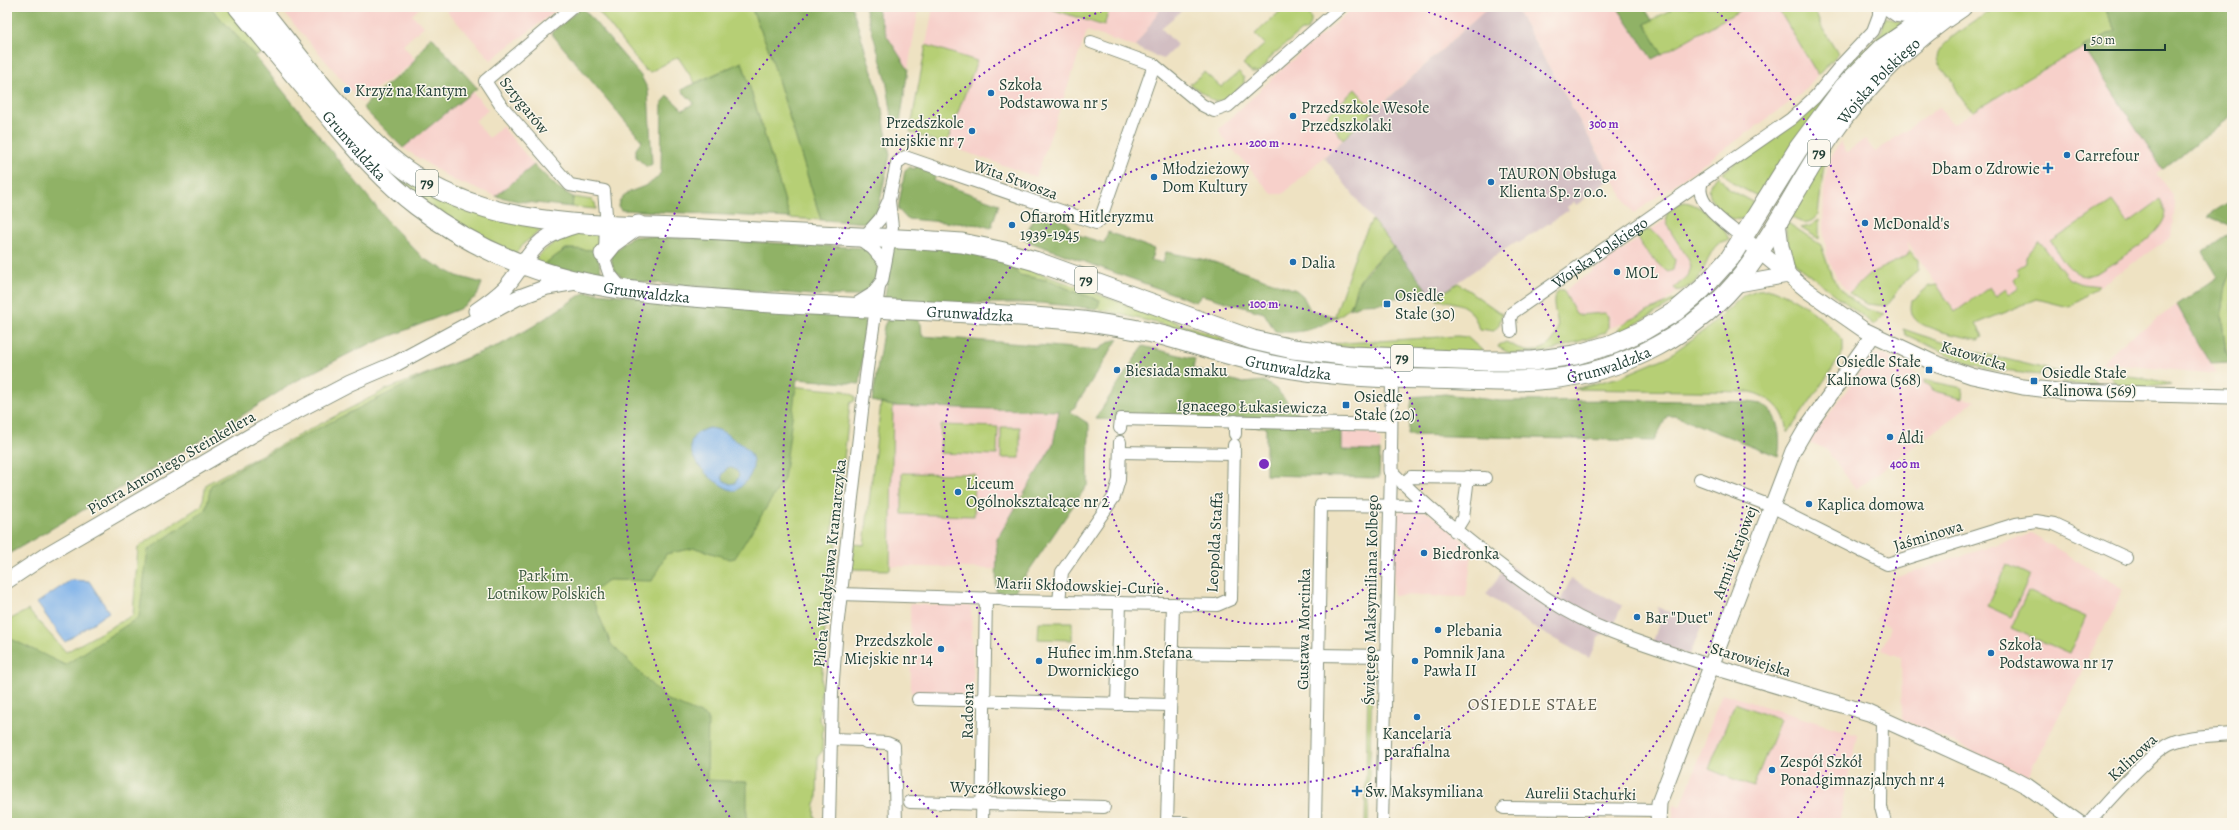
<svg xmlns="http://www.w3.org/2000/svg" width="2239" height="830" font-family="Alegreya,serif">
<rect width="100%" height="100%" fill="#fbf7ec"/>
<filter id="ink" filterUnits="userSpaceOnUse"><feTurbulence type="fractalNoise" baseFrequency=".025" numOctaves="2"/><feDisplacementMap in="SourceGraphic" scale="8" xChannelSelector="R" yChannelSelector="G"/><feConvolveMatrix kernelMatrix="1 2 1 2 8 2 1 2 1" color-interpolation-filters="sRGB"/></filter>
<filter id="wash" filterUnits="userSpaceOnUse"><feTurbulence type="fractalNoise" baseFrequency=".012" numOctaves="4" result="noise"/><feDisplacementMap in="SourceGraphic" scale="16" xChannelSelector="R" yChannelSelector="G"/><feGaussianBlur stdDeviation="0.9" result="paint"/><feColorMatrix in="noise" values="0 0 0 0 0 0 0 0 0 0 0 0 0 0 0 0 0 1.4 0 .05"/><feComposite in="paint" operator="in"/></filter>
<g filter="url(#wash)">
<rect width="100%" height="100%" fill="#eee2c2"/>
<path fill="#f7d0ca" d="M279,7h142l-9,8 12,11 -21,19 13,16 -49,34 -5,8z
M443,7h118l-70,53z
M876,7h43l-11,62 -21,-33z
M933,7h229l-27,40 -48,-16 -51,146 -126,-45z
M1354,7h135l-115,104 -19,-21 -29,27 17,22 -60,55h-11l-50,-57 -3,-8 62,-59z
M1515,7h102l35,52 94,-52h31l41,68 -19,21 -166,118z
M2083,47l80,122 -6,4 13,18 5,15 -4,31 -102,70 -32,-8 -61,25 -21,-12 -48,-71 3,9 -3,6 -36,17 -22,20 -4,-4 -9,-12 -9,-21 -4,-28 1,-38 4,-27 12,-21 7,10 18,-13 10,13 64,-45 14,17z
M473,92l15,18 -13,11 14,17 13,-12 32,39 -38,31 -43,-16 -50,-32z
M1682,208l18,62 -46,43 -71,24 -26,-41z
M2177,305l40,69 -116,-11 21,-20z
M1877,354l9,1 31,20v3l7,2v3l5,2 5,6 41,10 -119,88 -30,-40 -17,-7 59,-82z
M893,406l166,5 -6,34 -56,94 -1,30 -105,-3z
M1342,431l32,2 7,8 -1,10 -38,-1z
M1420,510l10,4 43,34 -7,49 -73,-2 2,-78 5,-6z
M2031,533l93,56 -96,187 -126,-57 -1,-62 -20,-7 10,-23 -14,-7 18,-42z
M910,604l61,2 3,89 -63,-2z
M1722,693l135,42 -18,88h-167l2,-18 7,2z"/>
<path fill="#d2bec2" d="M1162,7h24l-25,21 16,17 -14,14 -28,-12z
M1489,7h26l97,171 -28,19 1,2 -9,6 -2,-3 -7,5 2,3 -50,33 -2,-2 -75,52 -15,-3 -103,-133z
M1508,564l52,37 11,-22 51,26 -10,24 -14,9 -9,20 -53,-29 -50,-35z
M1657,607l45,18 -12,30 -38,-10 8,-25z"/>
<path fill="#b6cf74" stroke="#6a8654" d="M210,7h19l37,45 -11,4z
M595,7h156l18,43 52,170 -31,-2 -48,-156 -47,21 -17,-26 -28,15 -5,-2z
M1045,7h65l-6,19z
M1303,7c8,8 12,14 3,24h-5l-33,28 -1,5 -8,8h-8l-8,-8 22,-20 -10,-10 30,-27z
M1675,7h71l-84,47 -17,-30z
M1777,7h47l-9,4 6,15 17,28 -20,21z
M1998,7h106l12,23 -86,47 -56,34c-12,-7 -15,-18 -22,-30 -4,-7 -14,-14 -15,-23 -1,-15 48,-44 61,-51z
M1885,17l18,6 -142,175 -27,-14 -11,-11 153,-134 6,-9z
M926,45l51,16 -31,84 -36,-13z
M1204,72l17,15 18,-15 5,5v6l-17,17 -12,2 -25,-18z
M1355,89l19,22 -31,28 -17,-22z
M350,127l34,34 162,65 -24,19 -7,10 -56,-28 -59,-44z
M1825,156l-7,58c-8,13 -19,9 -30,1z
M1718,176l11,13 28,15c-3,4 -6,9 -10,12 -19,15 -54,-25 -29,-40z
M573,197l19,3 3,3 1,6 -24,-2z
M2160,200l6,12c-3,25 -49,48 -69,61 -25,9 -33,-13 -46,-31l61,-41 16,22z
M1684,202c15,1 41,23 45,38 -28,2 -16,46 -53,51l-2,-3 14,-12 3,-9c-3,-20 -49,-54 -7,-65z
M1372,220l22,27c-13,8 -27,21 -35,35 -10,18 0,22 -22,35l-2,-2 22,-65z
M1819,220v19l-18,-11 9,-2z
M1785,221l36,24 11,32 15,19 19,13 19,5 -11,11 -78,-61 -8,-11z
M599,230l-1,20 -32,-1 -23,16 -10,-3c18,-21 38,-31 66,-32z
M1646,230c15,2 22,19 29,30l-2,10 -5,2c-8,-5 -32,-29 -31,-38z
M2038,242h2l28,36 14,6 17,2 -30,21 -32,-8 -61,25 7,12 -4,3c-14,-1 -51,-9 -62,-18 -6,-5 -7,-13 -5,-20l17,-15 8,-1 18,27 35,-25 6,9 10,-7 3,5 10,-7 -5,-8 5,-5 -3,-5 10,-7v-5z
M1910,250l8,10v10l-13,11 -18,25 -21,-2 -17,-11 22,-20 36,-17z
M1003,258l21,10 200,71 -2,5 -61,-20 -64,-15 3,-9 -25,-8 -24,-11 -33,-6z
M2232,269v95c-4,-4 -6,-14 -7,-21 -5,-26 -5,-50 7,-74z
M1458,283l44,31 -3,11 -5,6 -14,-2c-10,-24 -18,-26 -43,-29v-8l5,1z
M1771,289c31,10 50,28 72,51v12l-6,10 -49,71c-3,-24 -15,-34 -37,-41l-177,-3 46,-12 47,-20 42,-30 35,-32 13,-5z
M1559,290h4l14,25 28,-2 3,3v12l-3,5 -58,19 -36,2 -13,-7 1,-2 7,-3c7,2 13,8 20,9 7,1 16,-1 21,-5 25,-20 -4,-40 12,-56z
M1678,298l2,1 -62,35 1,-5 8,-8z
M532,327l169,51 144,13 10,5v5l-5,2 -11,102 -4,2 -3,27 4,8 -6,61 -6,6 -1,12 2,4 -6,95 4,6 -1,26 -4,4 -1,44 -2,3 -1,13 6,7h-748l-65,-178v-24l21,-11 38,42 67,-37 5,-68 64,-42 4,-21 179,-94 117,-46z
M1903,329l54,18 138,34v3l-11,2 -29,-5 1,-6 -14,-4 -1,4 -57,-6 -17,-6 -61,-28z
M1457,336l10,1 16,14 -1,3 -154,-8 2,-2z
M1264,349l327,11 -42,11 -31,3 -125,-2 -132,-16z
M2111,374l34,4 26,6 -29,4 -25,-2z
M1924,380l39,8 -1,10 -28,-7 -5,-6 -5,-2z
M881,403l12,3 -3,164 -38,-1 2,-25 10,1z
M941,425l57,2 -1,28 -57,-2z
M1001,427h19v31h-19z
M902,473l73,1 -1,42 -72,-2z
M2007,564l23,11 -19,42 -24,-11z
M2028,591l58,26 -16,37 -59,-26z
M1039,622h33v18l-34,-1z
M1368,682h4l-4,141h-3z
M1735,703l45,17 -27,67 -44,-18z"/>
<path fill="#90b266" stroke="#58784d" d="M7,7h203l45,49 134,167 35,36 33,17 25,7 -5,13 -18,13 -101,40 -62,32 -64,41 -225,133z
M582,7l59,69 7,14 4,74 -5,3 -11,-10v-8l6,-8 -91,-108z
M751,7h101l28,91 10,57 -13,59 -7,9 -49,-3 -52,-170z
M865,7h11l11,29 21,33 -8,54 -7,-1 -7,-43z
M1617,7h27l8,13 -7,4 17,30 -10,5z
M2104,7h128v109l-69,53 -80,-122 33,-17z
M431,36l46,52 -74,60 -40,-40 11,-13 35,-27z
M742,62l48,156 -169,-8 -3,-4c3,-20 31,-13 43,-34l1,-69 6,-7 15,14 11,-7 -13,-13z
M534,165l23,22 16,10 -1,10 -55,-6 -21,-5z
M916,166l20,8 -2,7 65,23 -8,24 -10,-3 -74,-6 -9,-10 7,-39 4,-3 6,2z
M2232,200v26l-25,-10z
M1044,211l14,5 -1,3 10,3 8,12 29,9 4,-11 46,17 -3,11 12,3 3,-11 45,9 85,29 7,6 7,14 27,7c-19,12 -40,18 -62,14l-11,-18 -62,-18 -6,7 -172,-62 10,-24 7,3z
M2232,232v37l-7,16 -4,30 5,36 5,12 -21,1 -33,-59 41,-28 -15,-25z
M645,236l220,12 13,15v14l-5,10 -17,9 -45,-1 -168,-13c-19,-4 -34,-5 -31,-29l19,-16z
M892,245l43,2 68,11 16,17 32,6 24,11 25,8 -3,9 -56,-6h-157z
M1394,247l33,43 -9,2 -1,4 -24,2 -5,5 -26,1 -12,5 9,-27 24,-28z
M566,249l32,1c1,12 1,21 9,31l-64,-16z
M585,292l276,25 5,7 -6,60 -63,-5 -13,100 -49,79 -5,1 -35,-11 -29,6 -14,27 -43,-1 -19,14 21,50 56,56 41,17 -1,63 40,2v41h-740v-186l58,28 74,-48 9,-67 58,-40 5,-25 42,-24 170,-85 79,-32 30,-17z
M893,317l24,2 4,5 1,12 176,14 13,-9 7,-2 -43,68 -6,4 20,13 -1,60 -75,110 -17,-2 1,-53 56,-94 6,-34 -166,-5 -21,-5 12,-75 3,-6z
M1143,346l52,13 -2,10 50,14 21,-2 12,8 36,41 30,1v19l38,1 -1,27 -113,-3v-48l-171,-8z
M1445,394l55,7 126,-1 122,2c4,1 9,1 13,2 18,7 21,37 17,52l-103,-40h-8l-13,25 -246,-6 4,-38z"/>
<path fill="#7cb0e9" stroke="#4e768e" fill-rule="evenodd" d="M709,428c10,1 15,4 23,10 5,4 11,6 15,11 14,15 2,33 -12,42 -24,-5 -70,-51 -26,-63zM727,468c6,-1 11,2 12,8l-4,7 -5,1 -7,-4 -1,-5z
M71,580l18,1 20,31 -44,30 -28,-39z"/>
</g>
<g filter="url(#ink)">
<g fill="none" stroke-linecap="round" stroke-linejoin="round">
<g stroke="#86907b" stroke-width="14">
<g id="minor">
<path d="M573,7l-88,74 15,23 70,81 34,6 2,23 -1,47 4,12 14,17"/>
<path d="M1884,7l13,9 28,3"/>
<path d="M1091,42l63,23 48,40 12,6 14,-5 113,-99"/>
<path d="M1703,180c-13,22 25,45 40,58"/>
<path d="M857,237l16,12 12,14"/>
<path d="M864,237l16,-18 9,-19 8,-37 8,-6 191,66 4,-3 54,-155"/>
<path d="M851,307l21,-13 10,-13 10,-54 -3,-26"/>
<path id="s1" d="M1511,331l-1,-12 2,-6 279,-194 24,-22 27,-33 31,-33 6,-16v-8"/>
<path d="M1120,428l1,-9 270,6"/>
<path d="M1235,434v-13"/>
<path d="M1120,452l114,2"/>
<path d="M1391,454l1,-76"/>
<path d="M1391,471c33,34 68,62 105,91 34,26 71,53 111,68 34,14 69,24 104,36"/>
<path d="M1700,479l71,27 116,58 129,-40 20,-3 18,3 73,34"/>
<path d="M1403,484l8,-7 74,1"/>
<path d="M1455,531l8,-13 5,-41"/>
<path d="M840,594l160,5 10,2 207,4 14,-6 3,-154"/>
<path d="M1059,602l3,-30 52,-75 5,-17 1,-38"/>
<path d="M1171,653l216,3"/>
<path d="M918,699l252,6"/>
<path d="M1117,704l3,-101"/>
<path d="M1882,718l-1,89 4,16"/>
<path d="M831,739l32,1 3,2 21,1 7,3 2,77"/>
<path d="M910,802l194,5"/>
<path d="M1504,808l154,2"/>
<path d="M829,823l3,-131 5,-64 29,-252 13,-89"/>
<path d="M982,823l4,-225"/>
<path d="M1167,823l6,-219"/>
<path d="M1167,823h18"/>
<path d="M1315,823l6,-318 105,1"/>
<path d="M1382,823l9,-352"/>
<path d="M2089,823c14,-17 63,-72 82,-80 18,-8 42,-7 61,-9"/>
</g>
</g>
<g stroke="#86907b" stroke-width="17">
<path id="tertiary" d="M1778,222l3,24 7,29
M1743,238l65,53 56,39 68,32 40,14 51,11 44,5 165,4
M1733,285l55,-10
M476,311c10,-7 20,-14 29,-23 29,-34 24,-50 73,-63
M1391,471v-17
M7,581l39,-26 220,-128 84,-44 47,-20 120,-65 30,-11 29,-5
M1711,666l158,47 141,64 17,9 52,37
M1658,823l1,-20 134,-352 14,-24 66,-92"/>
</g>
<g stroke="#86907b" stroke-width="21">
<g id="primary">
<path id="s2" d="M238,7c28,34 57,69 86,103 29,34 57,69 93,96 110,83 209,86 340,96 108,7 217,9 325,19 28,4 56,8 83,15 36,10 71,22 107,29 52,11 104,13 157,14 40,1 81,4 121,0 74,-7 148,-46 194,-106 33,-43 56,-93 87,-138 32,-48 83,-97 131,-128"/>
<path d="M259,7c44,54 91,122 147,163 86,61 196,54 296,59 72,3 144,7 216,11l44,3 42,9 31,9 218,79 40,9 59,7 133,5h47l43,-6 38,-11 31,-14 32,-19 26,-22 28,-31 68,-109 46,-62 39,-39 60,-41"/>
<path d="M604,254l9,-11 25,-18"/>
</g>
</g>
<use href="#minor" stroke="#fff" stroke-width="12"/>
<use href="#tertiary" stroke="#fff" stroke-width="15"/>
<use href="#primary" stroke="#fff" stroke-width="19"/>
</g>
</g>
<g fill="none" stroke="#7b2cbf" stroke-width="2" stroke-dasharray="2 4">
<circle cx="1264" cy="464" r="160"/>
<circle cx="1264" cy="464" r="321"/>
<path d="M942 821A481 481 0 0 1 1111 8M1417 8A481 481 0 0 1 1586 821"/>
<path d="M733 822A641 641 0 0 1 811 11M1717 11A641 641 0 0 1 1795 822"/>
</g>
<g fill="#1f6fb2" stroke="#fbf7ec" stroke-width="1.5">
<circle cx="347" cy="90" r="4"/>
<circle cx="991" cy="93" r="4"/>
<circle cx="1293" cy="116" r="4"/>
<circle cx="972" cy="131" r="4"/>
<circle cx="2067" cy="155" r="4"/>
<path d="M2046 162h4v4h4v4h-4v4h-4v-4h-4v-4h4z"/>
<circle cx="1154" cy="177" r="4"/>
<circle cx="1491" cy="182" r="4"/>
<circle cx="1865" cy="223" r="4"/>
<circle cx="1012" cy="225" r="4"/>
<circle cx="1293" cy="262" r="4"/>
<circle cx="1617" cy="272" r="4"/>
<rect x="1383" y="300" width="8" height="8" rx="2"/>
<circle cx="1117" cy="370" r="4"/>
<rect x="1925" y="366" width="8" height="8" rx="2"/>
<rect x="2030" y="377" width="8" height="8" rx="2"/>
<rect x="1342" y="401" width="8" height="8" rx="2"/>
<circle cx="1890" cy="437" r="4"/>
<circle cx="958" cy="492" r="4"/>
<circle cx="1809" cy="504" r="4"/>
<circle cx="1424" cy="553" r="4"/>
<circle cx="1637" cy="617" r="4"/>
<circle cx="1438" cy="630" r="4"/>
<circle cx="941" cy="649" r="4"/>
<circle cx="1991" cy="653" r="4"/>
<circle cx="1039" cy="661" r="4"/>
<circle cx="1415" cy="661" r="4"/>
<circle cx="1417" cy="717" r="4"/>
<circle cx="1772" cy="770" r="4"/>
<path d="M1355 785h4v4h4v4h-4v4h-4v-4h-4v-4h4z"/>
</g>
<g text-anchor="middle" stroke-width="3" stroke-linejoin="round" paint-order="stroke">
<g fill="#fbf7ec" stroke="#61756b" stroke-width="1">
<rect x="1808" y="140" width="22" height="26" rx="3"/>
<rect x="416" y="170" width="22" height="26" rx="3"/>
<rect x="1075" y="267" width="22" height="26" rx="3"/>
<rect x="1391" y="345" width="22" height="26" rx="3"/>
</g>
<g font-size="15" font-weight="bold" fill="#1f3d34">
<text x="1819" y="158">79</text>
<text x="427" y="188">79</text>
<text x="1086" y="285">79</text>
<text x="1402" y="363">79</text>
</g>
<g font-size="16" fill="#1f3d34" stroke="#fbf7ec">
<text dy="6" stroke="none"><textPath href="#s2" startOffset="1890">Wojska Polskiego</textPath></text>
<text transform="translate(525 105) rotate(51)" y="6">Sztygarów</text>
<text dy="6" stroke="none"><textPath href="#s2" startOffset="181">Grunwaldzka</textPath></text>
<text transform="translate(1016 179) rotate(20)" y="6">Wita Stwosza</text>
<text dy="6" stroke="none"><textPath href="#s1" startOffset="125">Wojska Polskiego</textPath></text>
<text dy="6" stroke="none"><textPath href="#s2" startOffset="517">Grunwaldzka</textPath></text>
<text dy="6" stroke="none"><textPath href="#s2" startOffset="841">Grunwaldzka</textPath></text>
<text transform="translate(1974 355) rotate(17)" y="6">Katowicka</text>
<text dy="6" stroke="none"><textPath href="#s2" startOffset="1488">Grunwaldzka</textPath></text>
<text dy="6" stroke="none"><textPath href="#s2" startOffset="1165">Grunwaldzka</textPath></text>
<text transform="translate(1252 406) rotate(1)" y="6">Ignacego Łukasiewicza</text>
<text transform="translate(171 462) rotate(-30)" y="6">Piotra Antoniego Steinkellera</text>
<text transform="translate(1928 535) rotate(-17)" y="6">Jaśminowa</text>
<text transform="translate(1214 542) rotate(-87)" y="6">Leopolda Staffa</text>
<text transform="translate(1734 552) rotate(-69)" y="6">Armii Krajowej</text>
<text transform="translate(829 563) rotate(-84)" y="6">Pilota Władysława Kramarczyka</text>
<text transform="translate(1080 585) rotate(2)" y="6">Marii Skłodowskiej-Curie</text>
<text transform="translate(1370 600) rotate(-89)" y="6">Świętego Maksymiliana Kolbego</text>
<text transform="translate(1303 629) rotate(-89)" y="6">Gustawa Morcinka</text>
<text transform="translate(1751 659) rotate(17)" y="6">Starowiejska</text>
<text transform="translate(967 711) rotate(-89)" y="6">Radosna</text>
<text transform="translate(2132 757) rotate(-43)" y="6">Kalinowa</text>
<text transform="translate(1008 788) rotate(2)" y="6">Wyczółkowskiego</text>
<text transform="translate(1581 793) rotate(1)" y="6">Aurelii Stachurki</text>
</g>
<g font-size="16" fill="#1f3d34" stroke="#fbf7ec" text-anchor="start">
<text x="999" y="90">Szkoła<tspan x="999" dy="18">Podstawowa nr 5</tspan></text>
<text x="355" y="96">Krzyż na Kantym</text>
<text x="1301" y="113">Przedszkole Wesołe<tspan x="1301" dy="18">Przedszkolaki</tspan></text>
<text x="964" y="128" text-anchor="end">Przedszkole<tspan x="964" dy="18">miejskie nr 7</tspan></text>
<text x="2075" y="161">Carrefour</text>
<text x="1162" y="174">Młodzieżowy<tspan x="1162" dy="18">Dom Kultury</tspan></text>
<text x="2040" y="174" text-anchor="end">Dbam o Zdrowie</text>
<text x="1499" y="179">TAURON Obsługa<tspan x="1499" dy="18">Klienta Sp. z o.o.</tspan></text>
<text x="1020" y="222">Ofiarom Hitleryzmu<tspan x="1020" dy="18">1939-1945</tspan></text>
<text x="1873" y="229">McDonald's</text>
<text x="1301" y="268">Dalia</text>
<text x="1625" y="278">MOL</text>
<text x="1395" y="301">Osiedle<tspan x="1395" dy="18">Stałe (30)</tspan></text>
<text x="1921" y="367" text-anchor="end">Osiedle Stałe<tspan x="1921" dy="18">Kalinowa (568)</tspan></text>
<text x="1125" y="376">Biesiada smaku</text>
<text x="2042" y="378">Osiedle Stałe<tspan x="2042" dy="18">Kalinowa (569)</tspan></text>
<text x="1354" y="402">Osiedle<tspan x="1354" dy="18">Stałe (20)</tspan></text>
<text x="1898" y="443">Aldi</text>
<text x="966" y="489">Liceum<tspan x="966" dy="18">Ogólnokształcące nr 2</tspan></text>
<text x="1817" y="510">Kaplica domowa</text>
<text x="1432" y="559">Biedronka</text>
<text x="1645" y="623">Bar "Duet"</text>
<text x="1446" y="636">Plebania</text>
<text x="933" y="646" text-anchor="end">Przedszkole<tspan x="933" dy="18">Miejskie nr 14</tspan></text>
<text x="1999" y="650">Szkoła<tspan x="1999" dy="18">Podstawowa nr 17</tspan></text>
<text x="1047" y="658">Hufiec im.hm.Stefana<tspan x="1047" dy="18">Dwornickiego</tspan></text>
<text x="1423" y="658">Pomnik Jana<tspan x="1423" dy="18">Pawła II</tspan></text>
<text x="1417" y="739" text-anchor="middle">Kancelaria<tspan x="1417" dy="18">parafialna</tspan></text>
<text x="1780" y="767">Zespół Szkół<tspan x="1780" dy="18">Ponadgimnazjalnych nr 4</tspan></text>
<text x="1365" y="797">Św. Maksymiliana</text>
</g>
<g font-size="16" fill="#3d5a41" stroke="#fbf7ec">
<text x="546" y="581">Park im.<tspan x="546" dy="18">Lotnikow Polskich</tspan></text>
</g>
<g font-size="17" letter-spacing="1" fill="#5d5c4e" stroke="#fbf7ec">
<text x="1533" y="710">OSIEDLE STAŁE</text>
</g>
</g>
<circle cx="1264" cy="464" r="6" fill="#7b2cbf" stroke="#fbf7ec" stroke-width="2"/>
<g font-size="12" text-anchor="middle" font-weight="bold" fill="#7b2cbf" stroke="#fbf7ec" stroke-width="3" stroke-linejoin="round" paint-order="stroke">
<text x="1604" y="128">300 m</text>
<text x="1264" y="147">200 m</text>
<text x="1264" y="308">100 m</text>
<text x="1905" y="468">400 m</text>
</g>
<rect width="2239" height="830" fill="none" stroke="#fbf7ec" stroke-width="24"/>
<path d="M2085 44v6h80v-6" fill="none" stroke="#1f3d34" stroke-width="2"/>
<text x="2091" y="44" font-size="12" fill="#1f3d34" stroke="#fbf7ec" stroke-width="3" paint-order="stroke">50 m</text>
</svg>
